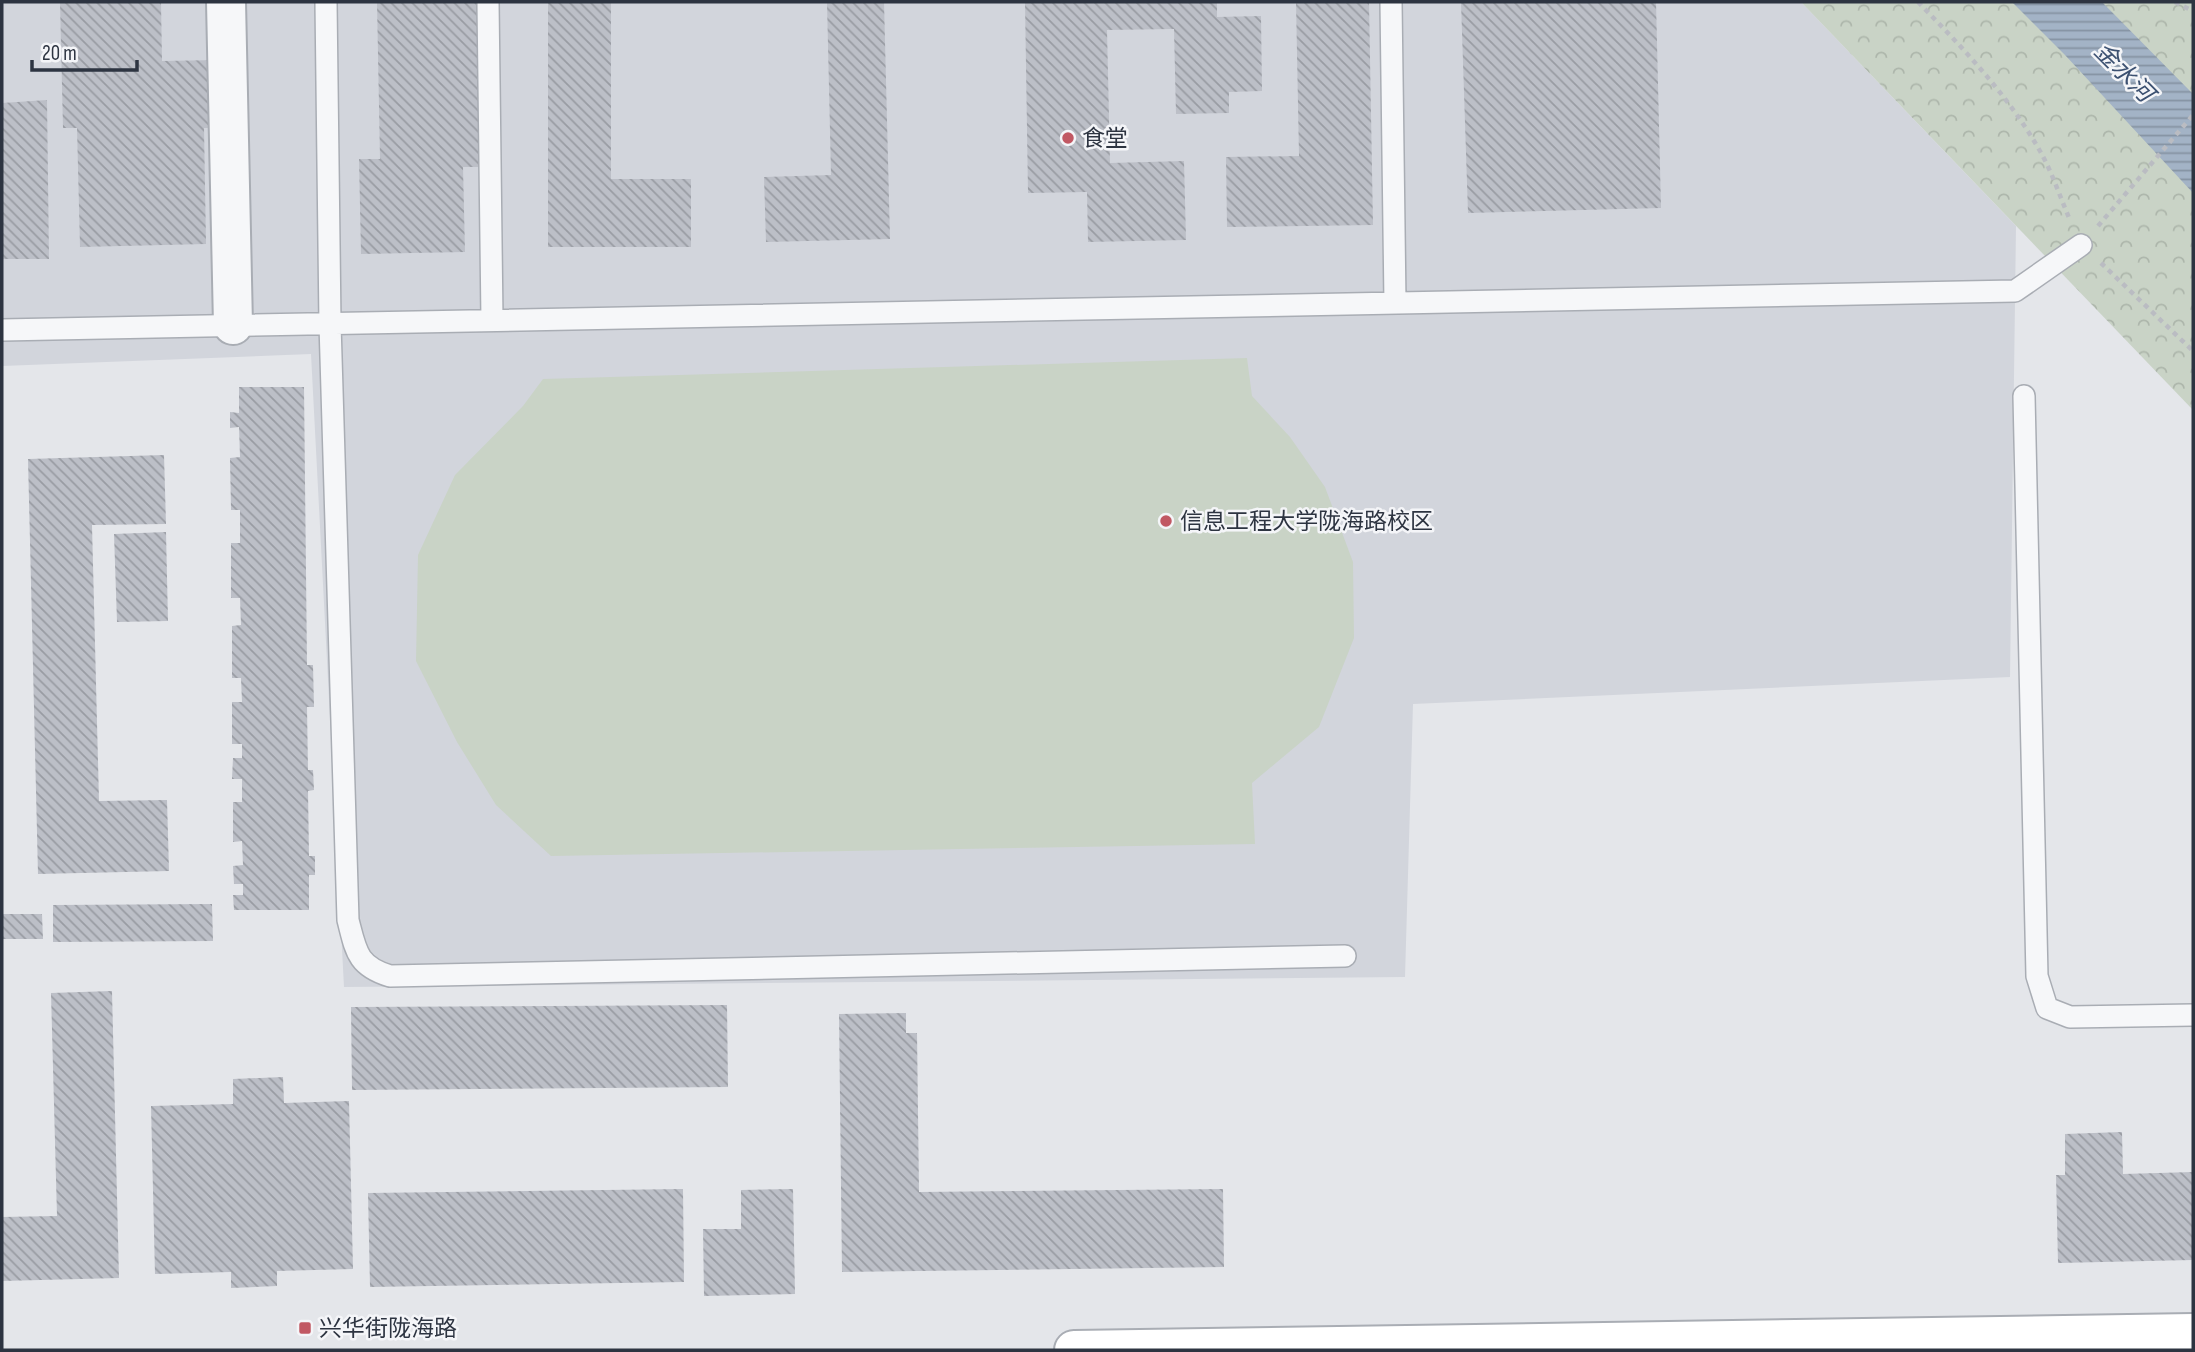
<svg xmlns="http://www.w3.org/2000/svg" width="2195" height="1352" font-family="'Sofia Sans Condensed','Noto Sans SC',sans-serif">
<defs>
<pattern id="park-crowns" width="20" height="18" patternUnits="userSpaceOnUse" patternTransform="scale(1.75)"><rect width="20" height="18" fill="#c9d3c6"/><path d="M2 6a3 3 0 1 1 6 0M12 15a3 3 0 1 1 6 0" fill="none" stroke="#adb6ab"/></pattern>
<pattern id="water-rules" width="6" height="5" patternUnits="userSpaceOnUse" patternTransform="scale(1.75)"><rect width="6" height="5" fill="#a3b3c6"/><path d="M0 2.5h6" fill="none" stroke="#8592a2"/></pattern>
<pattern id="building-back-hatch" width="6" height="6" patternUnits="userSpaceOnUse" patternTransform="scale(1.75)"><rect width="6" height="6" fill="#bcbfc7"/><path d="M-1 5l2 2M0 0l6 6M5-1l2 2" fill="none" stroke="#999ca3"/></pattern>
</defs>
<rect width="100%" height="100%" fill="#e4e6ea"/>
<path fill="#d2d5dc" d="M2,2h1799l215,224 -6,451 -597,27 -8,273 -1061,10 -33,-633 -309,12z"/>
<path fill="url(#park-crowns)" d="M1801,2h392v408z"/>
<path fill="#c9d3c6" d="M1247,358l5,38 38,41 35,50 28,75 1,76 -35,89 -67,56 3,61 -704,12 -55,-51 -39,-63 -41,-81 2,-106 37,-80 68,-69 20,-27z"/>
<path fill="url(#water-rules)" d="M2012,2h90l91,92v99l-128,-138z"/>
<path fill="url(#building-back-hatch)" d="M60,2h101l1,59 56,-1 1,68h-15l2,116 -126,3 -3,-119h-14z
M377,2h101l3,165h-18l2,85 -104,2 -2,-95h21z
M548,2h63v177h80v68h-143z
M827,2h57l6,237 -124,3 -2,-65 67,-2z
M1025,2h192v15l44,-1 1,75 -33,1v21l-53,1 -2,-85 -67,1 3,133 74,-2 2,79 -98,2 -1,-50 -59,1z
M1296,2h73l4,223 -146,2 -1,-70 73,-1z
M1461,2h195l5,206 -193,5z
M47,100l2,159h-47v-156z
M239,387h65l3,278h6l1,42h-7l1,63h5l1,20 -6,1 1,65h6v19h-6v35h-75l-1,-15h10v-11h-9l-1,-18 10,-1 -1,-24 -9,1v-40h9v-23h-10l1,-21h9v-14h-10v-42h10l-1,-24h-9v-52l9,-1 -1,-27h-9v-55h9v-33h-9l-1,-52 10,-1 -1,-30 -9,1v-16l9,1z
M164,455l2,69 -74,1 7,276 68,-1 2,71 -131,3 -10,-415z
M166,532l2,89 -51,1 -3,-88z
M212,904l1,37 -160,1v-37z
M2,914h40l1,25h-41z
M112,991l7,287 -117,3v-64l55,-1 -6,-223z
M727,1005l1,82 -376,3 -1,-83z
M906,1013v20h11l2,159 304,-3 1,78 -382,5 -3,-258z
M283,1077l1,26 65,-2 4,168 -76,2v15l-46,2v-16l-76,2 -4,-168 82,-2v-25z
M2122,1132l1,42 70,-2v88l-135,3 -2,-88h9v-41z
M683,1189l1,93 -314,5 -2,-94z
M793,1189l2,105 -91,2 -1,-67h38v-39z"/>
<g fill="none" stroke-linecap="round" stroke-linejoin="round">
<g stroke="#a9adb4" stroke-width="24">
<path id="lane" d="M326,2l4,322 18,596c8,31 9,46 42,56l955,-20
M488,2l4,318
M1391,2l4,301
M2,330l2013,-39 66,-46
M2024,396l13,580 10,32 23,9 123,-2"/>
</g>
<g stroke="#a9adb4" stroke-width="42">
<path id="street" d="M226,2l7,323"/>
</g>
<g stroke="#a9adb4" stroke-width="42">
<path id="secondary" d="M1074,1350l1119,-17"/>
</g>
<path stroke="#babcc2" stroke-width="4.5" stroke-dasharray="5 5" stroke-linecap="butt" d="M1918,2c44,45 90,93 122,149 12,21 20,46 30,69
M2175,2l18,9
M2098,226l95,-111
M2101,263l92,88"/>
<use href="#lane" stroke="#f6f7f9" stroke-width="21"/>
<use href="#street" stroke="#f6f7f9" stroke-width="38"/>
<use href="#secondary" stroke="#fff" stroke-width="38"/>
</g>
<g fill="#c15863" stroke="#f4f5f8" stroke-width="2.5">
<circle cx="1068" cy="138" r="7"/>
<circle cx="1166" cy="521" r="7"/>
<rect x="298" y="1321" width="14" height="14" rx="3.5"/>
</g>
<g text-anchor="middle" stroke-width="5" stroke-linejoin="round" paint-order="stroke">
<g font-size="23" fill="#2d3441" stroke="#f4f5f8" text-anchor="start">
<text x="1082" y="146">食堂</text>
<text x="1180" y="529">信息工程大学陇海路校区</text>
<text x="319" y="1336">兴华街陇海路</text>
</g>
<g font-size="24" font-style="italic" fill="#3c5171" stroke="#f4f5f8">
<text transform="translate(2124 72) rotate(45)" y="8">金水河</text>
</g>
</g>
<rect width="2195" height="1352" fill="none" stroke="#2d3441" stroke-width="7"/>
<path d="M32 60v10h105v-10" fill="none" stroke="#2d3441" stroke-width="3.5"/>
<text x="42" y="60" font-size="21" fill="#2d3441" stroke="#f4f5f8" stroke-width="5" paint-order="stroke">20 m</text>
</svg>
